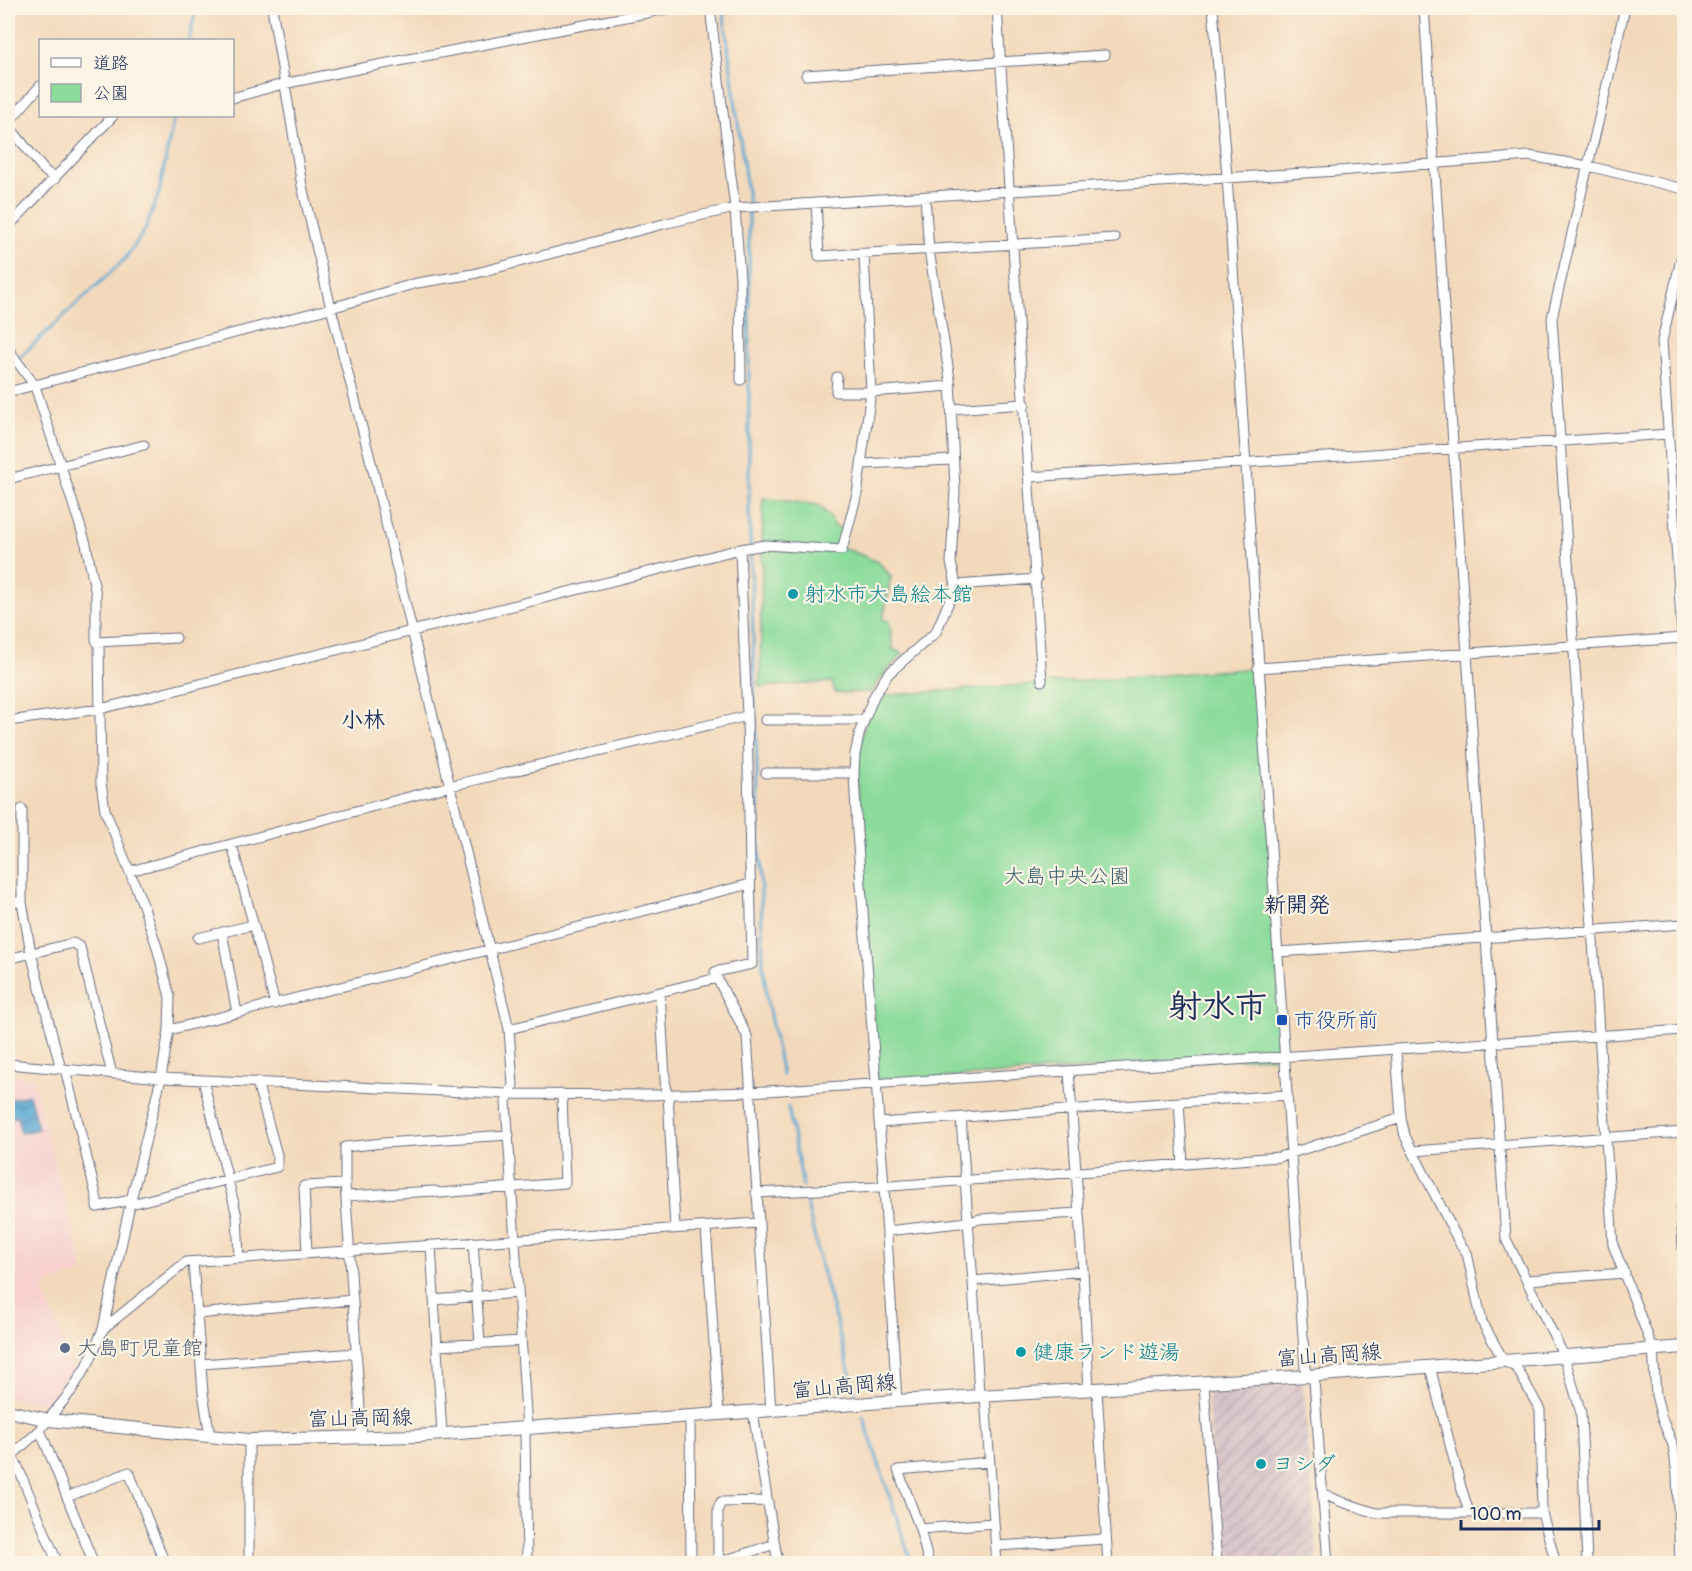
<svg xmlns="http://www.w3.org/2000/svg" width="1692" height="1571" font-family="Pangolin,'Klee One',sans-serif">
<defs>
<pattern id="industrial-furrows" width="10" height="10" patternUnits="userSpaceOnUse" patternTransform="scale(1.5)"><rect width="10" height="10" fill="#d2bec5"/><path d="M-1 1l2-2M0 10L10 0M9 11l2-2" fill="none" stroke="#aa9ba3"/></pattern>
<pattern id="water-waves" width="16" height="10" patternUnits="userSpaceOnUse" patternTransform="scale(1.5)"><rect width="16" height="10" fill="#58a7d2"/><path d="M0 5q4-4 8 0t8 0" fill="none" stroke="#4888ae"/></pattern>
</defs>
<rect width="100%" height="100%" fill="#fcf5e5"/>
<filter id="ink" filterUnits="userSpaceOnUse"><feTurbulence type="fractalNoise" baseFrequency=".0167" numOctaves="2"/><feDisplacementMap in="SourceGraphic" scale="12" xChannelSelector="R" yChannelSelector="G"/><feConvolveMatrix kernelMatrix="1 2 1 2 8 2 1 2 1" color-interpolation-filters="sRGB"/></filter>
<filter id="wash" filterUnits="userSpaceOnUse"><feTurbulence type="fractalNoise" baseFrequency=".008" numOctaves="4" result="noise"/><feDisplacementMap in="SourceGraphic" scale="24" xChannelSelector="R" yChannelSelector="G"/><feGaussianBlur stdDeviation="1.35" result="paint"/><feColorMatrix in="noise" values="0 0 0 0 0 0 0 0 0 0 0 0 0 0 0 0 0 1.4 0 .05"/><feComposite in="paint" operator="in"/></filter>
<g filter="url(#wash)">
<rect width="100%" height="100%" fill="#f3d9bb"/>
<path fill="#f7d0cf" d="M8,1075l24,2 52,195 -42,14 31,84 -24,31 -11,2 -30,-7z"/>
<path fill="url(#industrial-furrows)" d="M1303,1384l14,179h-97l-13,-172z"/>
<path fill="#8bdb9b" stroke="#53857c" stroke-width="1.5" d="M763,498l55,7 13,13 4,9 9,1 -5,18 39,16 13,14 -8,44 6,1 4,28 10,5 -19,19 -13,19 -36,1 -3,-11 -72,5z
M1258,668l26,388 -407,26 -21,-328 18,-58z"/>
<path fill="url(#water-waves)" stroke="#3a6b98" stroke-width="1.5" d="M29,1095l9,34 -17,4 -4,-17 -9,2v-18z"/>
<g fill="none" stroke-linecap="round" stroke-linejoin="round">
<path stroke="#58a7d2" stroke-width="3" d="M723,8l26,198v300l14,458 4,36 15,75
M189,40l7,-32
M8,368l117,-109 20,-29 14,-37 15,-77
M788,1107l15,79
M805,1195l17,75 33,122
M863,1416l49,148"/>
</g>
</g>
<g filter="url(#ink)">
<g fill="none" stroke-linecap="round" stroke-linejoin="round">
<g stroke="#676a7f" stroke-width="11">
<path id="minor" d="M272,8l30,178 29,122 43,166 135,555 4,56 -7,17 21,327 -2,6 2,129
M710,8l25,200 5,71 1,101
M997,8l45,673
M1213,8l14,168 78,1192 3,8 6,5 14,183
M1424,8l82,1231 58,117 17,57 6,151
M1625,8l-73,310 61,927 40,104 3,46 6,24 11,26 4,30 3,89
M806,75l299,-20
M232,98l51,-14 59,-12 330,-64
M8,123l32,-37
M8,125l36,45 11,9
M816,203l3,53 296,-18
M8,227l105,-111
M1684,246l-22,95 22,321
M8,349l27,37 51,158 10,51v45l3,5 2,138 4,27 38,95 14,42 13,50 -1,33 -8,48 -30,122 -28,129 -14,33 -17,28 -32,40 -32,29
M837,377l-1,15h35l80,-6
M8,392l323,-84 86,-25 56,-9 194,-51 68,-15 603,-37 191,-15 59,10 96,23
M951,409l74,-5
M862,464l91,-4
M1029,477l639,-43
M8,479l136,-34
M740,549l7,167
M956,585l81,-6
M97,642l79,-4
M1258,668l425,-30
M765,720h99
M8,721l92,-12 640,-160 25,-4 77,5 15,-56 14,-102 -7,-137
M766,773h88
M22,809v93l9,51 30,116
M232,845l43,159
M130,871l320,-85 297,-70 5,248 -37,8
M8,902h14
M222,932l15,81
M198,938l55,-13
M1279,952l405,-28
M8,959l65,-16 7,4 32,127
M660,992l6,103
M509,1029l208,-51 30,58 24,375
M169,1030l581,-146
M1396,1049l5,69 4,18 54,106 8,11 15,69 22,39 13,7 23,42 2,103 14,51
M8,1064l153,14 347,16 137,1 105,-3 934,-62
M65,1069l32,130v8l34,-7
M1069,1071l14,200 6,120
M203,1080l34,136 2,42
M668,1094l7,135
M1179,1102l108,-7
M961,1117l7,105 12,-3 98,-6
M879,1123l300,-21 4,62
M1413,1151l271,-19
M756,1193l121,-6 402,-30 122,-39
M347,1196l87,-5 6,2 125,-10 -3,-89
M131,1204l146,-37v-12l-20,-73
M1681,1209l3,58
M706,1227l13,188
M887,1231l81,-9 5,59 110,-10
M473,1242l7,102
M431,1245l11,190
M307,1254l-3,-68 41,-2
M193,1262l10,131 7,43
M1527,1280l98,-7
M973,1281l6,115
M434,1300l83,-7
M197,1314l156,-14
M103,1329l83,-67 572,-39
M437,1346l84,-5
M201,1364l156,-11
M1430,1367l31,120 8,25
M1204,1384l13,180
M1097,1390l11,174
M985,1396l12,168
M897,1401l-13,-215 -27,-354 -3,-59 1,-19 5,-23 14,-35 14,-22 48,-42 20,-47 -5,-23 4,-72 -5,-111 -21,-129 -4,-53
M753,1413l25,151
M690,1417l1,147
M40,1430l54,134
M362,1438l-17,-254v-37l38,-4 126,-8
M249,1440v124
M11,1455l6,10 41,99
M8,1477l9,-12
M1324,1494l15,7 37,12h166
M67,1497l62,-25 36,92
M768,1501l-47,1 -3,7v45l5,7 52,-17
M920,1529l-22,-59 92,-8
M996,1546l109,-7
M929,1564l-9,-35 74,-6"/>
</g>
<g stroke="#676a7f" stroke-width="14">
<path id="major" d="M8,1411l41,9 200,20 168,-4 480,-35 411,-25 376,-29"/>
</g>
<use href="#minor" stroke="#fff" stroke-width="9"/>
<use href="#major" stroke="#fff" stroke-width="12"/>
</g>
</g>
<g fill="#0f9aa8" stroke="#fcf5e5" stroke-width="2">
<circle cx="793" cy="594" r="6"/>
<circle cx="1021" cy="1352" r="6"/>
<circle cx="1261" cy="1464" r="6"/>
</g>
<rect fill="#1a4fb4" stroke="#fcf5e5" stroke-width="2" x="1276" y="1014" width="12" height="12" rx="3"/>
<circle fill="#5c6f8a" stroke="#fcf5e5" stroke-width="2" cx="65" cy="1348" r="6"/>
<g text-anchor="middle" stroke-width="4.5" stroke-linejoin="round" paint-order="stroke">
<g font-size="21" fill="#0d838f" stroke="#fcf5e5" text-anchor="start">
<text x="805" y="601">射水市大島絵本館</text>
<text x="1033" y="1359">健康ランド遊湯</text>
<text x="1273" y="1471">ヨシダ</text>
</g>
<g font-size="21" fill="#375a6d" stroke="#fcf5e5">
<text x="1067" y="883">大島中央公園</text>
</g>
<g font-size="21" fill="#164399" stroke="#fcf5e5" text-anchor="start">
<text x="1294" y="1027">市役所前</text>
</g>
<g font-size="21" fill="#4e5e75" stroke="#fcf5e5" text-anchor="start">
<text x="77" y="1355">大島町児童館</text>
</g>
<g font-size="21" fill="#1b2f5e" stroke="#fcf5e5">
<text transform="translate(1329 1355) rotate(-4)" y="7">富山高岡線</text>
<text transform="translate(844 1386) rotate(-5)" y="7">富山高岡線</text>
<text transform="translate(360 1418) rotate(-1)" y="7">富山高岡線</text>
</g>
<g font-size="22" font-weight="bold" fill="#1b2f5e" stroke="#fcf5e5">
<text x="363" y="727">小林</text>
<text x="1297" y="912">新開発</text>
</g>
<g font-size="33" font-weight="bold" fill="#1b2f5e" stroke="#fcf5e5">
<text x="1218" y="1017">射水市</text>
</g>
</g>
<rect width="1692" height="1571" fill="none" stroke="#fcf5e5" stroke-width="30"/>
<rect x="39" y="39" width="195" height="78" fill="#fcf5e5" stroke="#a2a6af" stroke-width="1.5"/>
<rect x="51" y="58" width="30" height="9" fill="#ffffff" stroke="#a2a6af" stroke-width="1.5"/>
<text x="93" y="69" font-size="18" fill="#1b2f5e">道路</text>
<rect x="51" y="84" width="30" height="18" fill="#8bdb9b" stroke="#a2a6af" stroke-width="1.5"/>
<text x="93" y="99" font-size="18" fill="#1b2f5e">公園</text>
<path d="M1461 1520v9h138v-9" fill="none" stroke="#1b2f5e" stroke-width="3"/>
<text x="1470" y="1520" font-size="18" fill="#1b2f5e" stroke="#fcf5e5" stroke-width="4.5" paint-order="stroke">100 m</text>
</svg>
